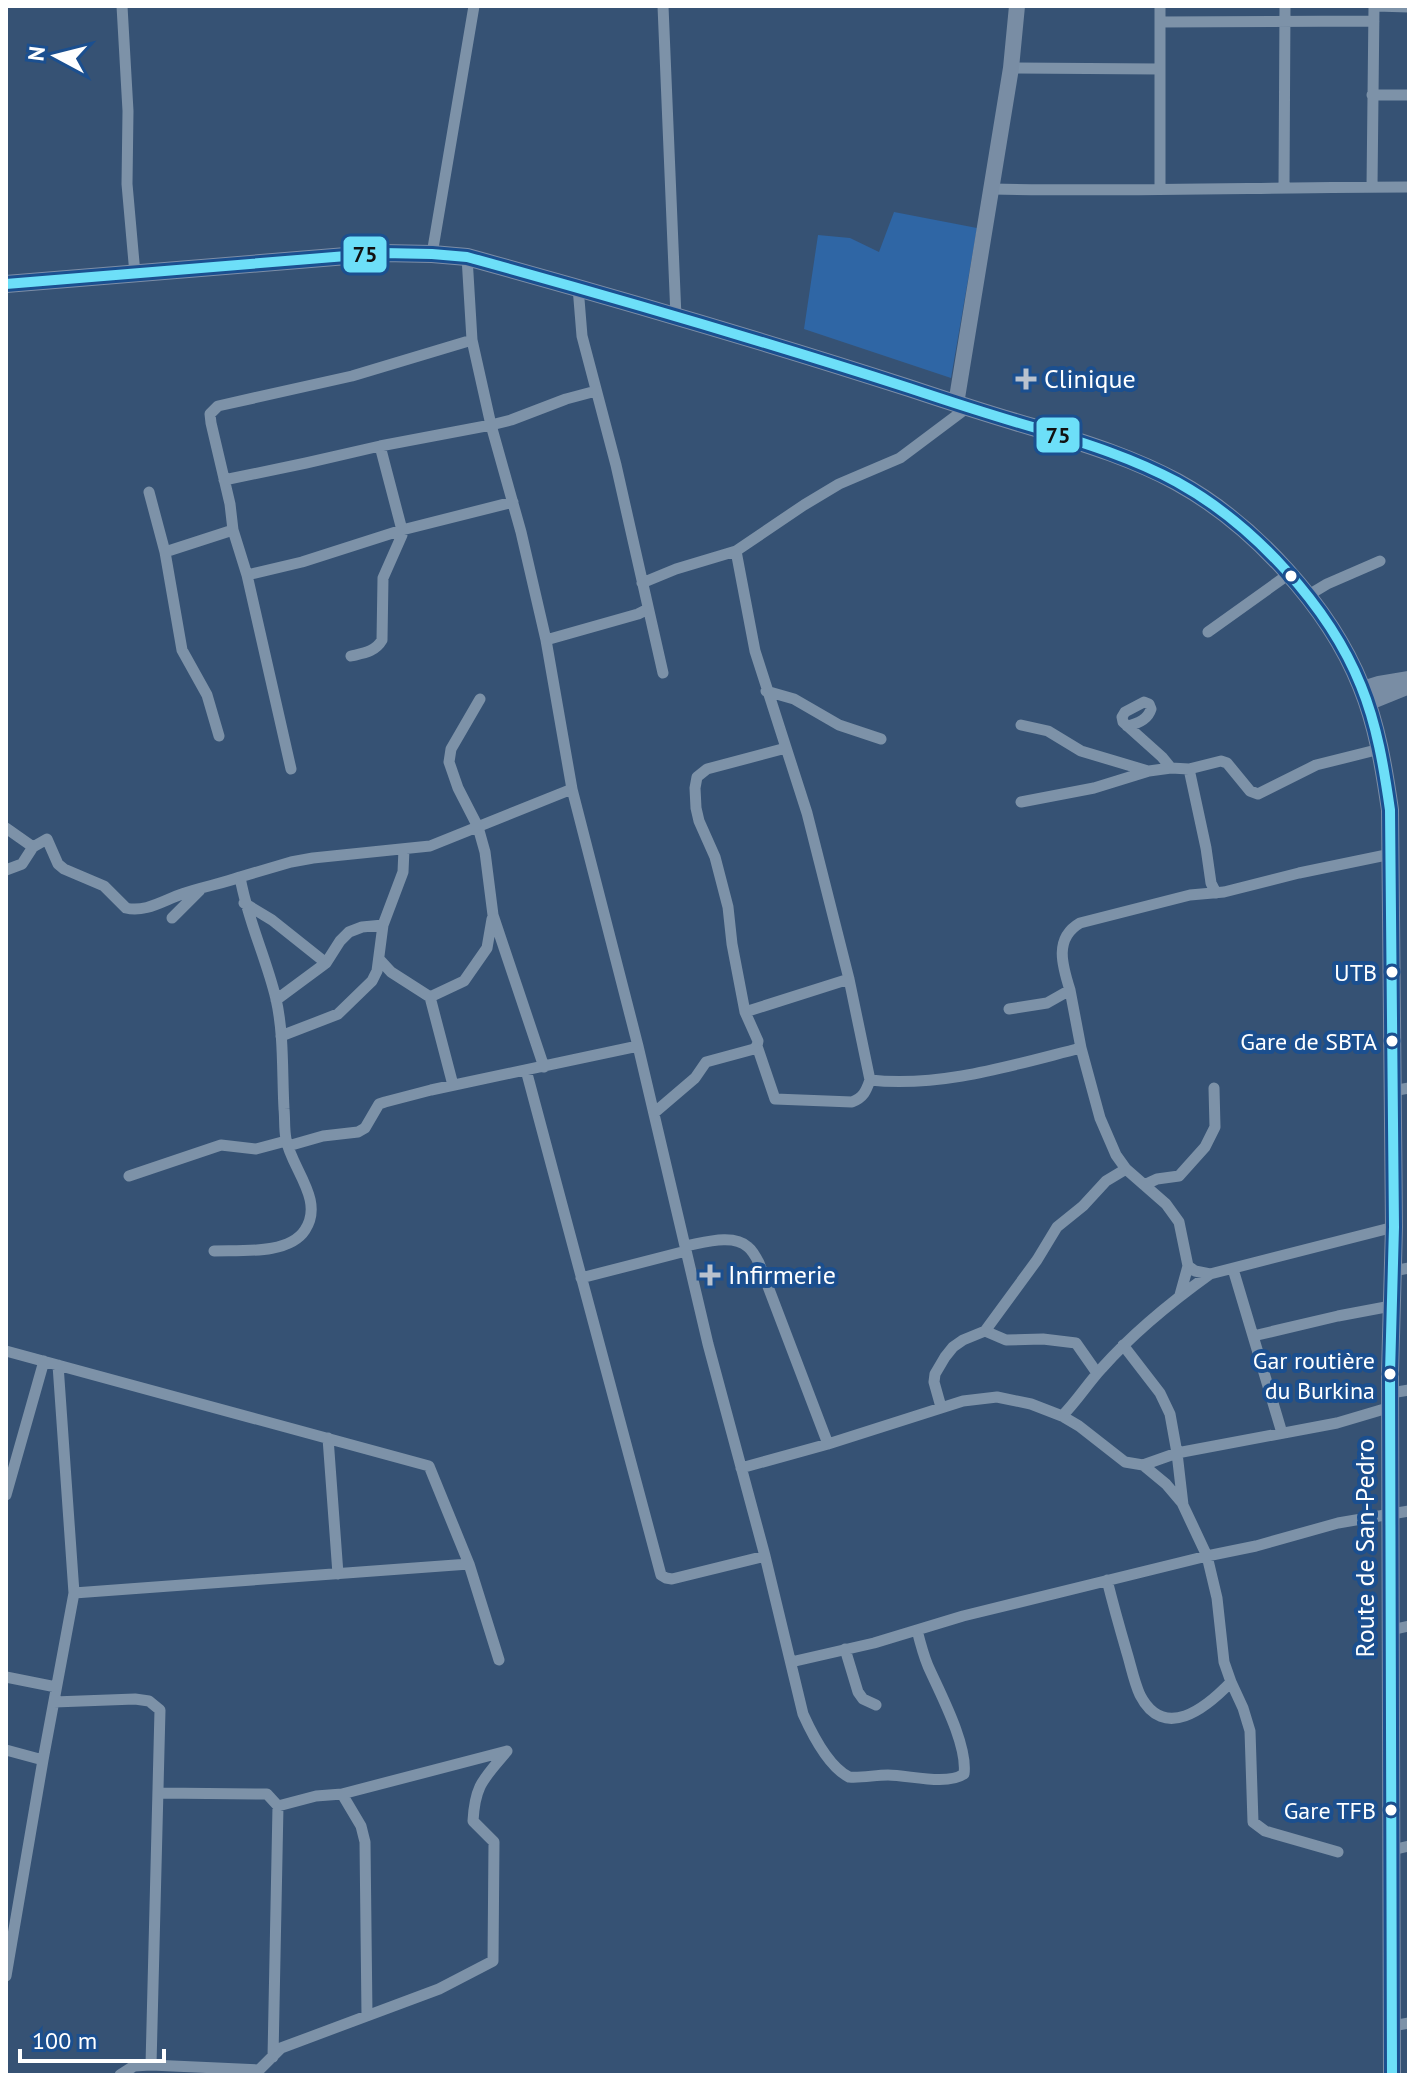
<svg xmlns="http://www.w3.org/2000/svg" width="1415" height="2081" font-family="'PT Sans',sans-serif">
<rect width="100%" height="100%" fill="#365274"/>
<path fill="#2f66a5" d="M894,212l83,16 -26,150 -147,-49 14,-94 32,3 29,14z"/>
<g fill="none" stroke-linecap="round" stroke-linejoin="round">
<path stroke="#7d92a8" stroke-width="11" d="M122,6l6,105 -1,73 8,90
M663,6l13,311
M1160,6v183
M1376,6l33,1
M1160,22l214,-1
M1011,68l148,1
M1372,95h37
M1284,187l1,-181
M1372,187l2,-181
M992,189c139,3 278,-2 417,-2
M432,254l42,-248
M467,257l5,83 19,85 30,107 25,108
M578,287l4,49 34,129 47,208
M968,407l-68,51 -61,26 -35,21 -68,46 19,100 52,162 42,166 21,101c70,8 143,-15 211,-32l19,70 16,37 10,14 40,35 13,18 9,44 -8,29
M224,480l82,-17 74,-17 111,-21 20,-5 55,-21 30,-8
M149,492l16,60
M233,530l-3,-26 -19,-81 -1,-9 8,-8 134,-30 120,-36
M247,575l55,-13 100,-32 111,-28
M642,583l34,-14 60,-18
M1307,596l20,-12 53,-23
M1208,632l81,-58
M351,656c13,-3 24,-4 31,-16l1,-62 19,-43v-5l-22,-84
M766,691l28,8 45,26 42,14
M480,699l-29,50 -2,13 9,26 20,39 7,25 8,63 51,152
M1021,725l27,6 33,20 67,20
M1127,726c10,-2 21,-7 24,-17l-2,-5 -5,-2 -19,10 -3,5 1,5 39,35 9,11
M219,736l-12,-41 -25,-45 -17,-98 68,-22 14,45 44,194
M786,748l-79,21 -10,8 -2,11 1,20 3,13 16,36 13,50 4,37 13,68 13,29 -1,5 18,53 77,3c12,-5 14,-11 18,-22
M1189,769l17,79 5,35 5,10
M572,789l66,257 70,298 57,212 38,158c9,20 26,53 46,63 13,1 26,-2 39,-2 21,0 58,11 76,-1 4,-29 -24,-81 -36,-108 -5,-12 -8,-24 -11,-36
M1021,802l73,-14 55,-17 22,-3 18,1 32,-8 6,2 23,28 8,3 58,-29 64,-16
M6,828l27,19 14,-8 11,25 6,5 40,17 22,22c19,5 38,-8 56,-14 19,-7 39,-10 58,-17
M6,870l16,-6 11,-17
M244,903l28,17 54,43
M172,918l28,-28
M379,959l12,13 39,25 23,88
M1070,990l11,58
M430,997l34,-16 23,-33 5,-29
M276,1000l50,-37 14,-22 9,-9 13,-5 21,-2
M1009,1009l38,-6 23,-13c-8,-25 -16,-52 10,-67l110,-28 34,-3 75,-19 92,-19
M745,1012l104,-33
M281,1036l57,-22 34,-33 5,-10 6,-46 20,-53 1,-23
M526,1070l135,505 5,3 6,1 93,-23
M1392,1091l17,-3
M654,1113l41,-35 11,-16 48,-13 3,-3
M288,1146l35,-10 35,-4 7,-4 14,-24 6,-2 46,-12 207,-44
M129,1176l92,-31 35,4 30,-8
M1144,1185l13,-6 22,-3 26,-29 10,-20 -1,-39
M685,1246c18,-3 48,-13 63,1 5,4 8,10 11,16l69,181
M214,1251c26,-1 75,4 91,-21 20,-30 -14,-62 -19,-91 -2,-10 -1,-21 -2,-30 -2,-36 0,-75 -8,-110 -10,-42 -29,-80 -36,-122l51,-15 22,-4 117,-12 142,-57 -26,-149 92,-26 10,-5
M1188,1266l7,5 15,3 184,-47
M1233,1269l49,164
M1393,1271l16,-3
M581,1278l105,-27
M985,1331l21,9 37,-1 33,4 21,30
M1253,1336l85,-20 53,-10
M1123,1345l37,48 10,21 7,39 6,52 24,51 10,42 7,64 7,20 12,26 7,23 3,91 12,9 73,21
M6,1351l423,115 40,98 30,96
M1391,1393l18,-3
M941,1407l-7,-25 1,-8 10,-17 8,-10 10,-7 22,-9 52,-71 20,-33 26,-21 23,-25 20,-12
M1062,1416c15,-15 26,-33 40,-48 32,-36 69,-66 108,-94
M328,1438l10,136
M1143,1465l23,19 17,20
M741,1468l87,-24 135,-43 34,-4 34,7 31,12 17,10 46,36 18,3 34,-12 160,-30 54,-16
M6,1495l38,-134
M1107,1580c6,24 13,49 20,73 4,13 7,29 13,42 24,47 66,13 91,-13
M74,1593l395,-29
M1391,1630l18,-4
M845,1649l13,43 5,7 13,6
M791,1662l83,-19 89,-27 244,-60 49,-10 82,-23 71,-12
M6,1677l50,10
M54,1702l81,-3 14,2 11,9 -9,355
M6,1750l37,10 -37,216
M43,1760l31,-167 -16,-228
M159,1793l108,1 11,12 38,-10 26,-2 165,-43
M342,1794l19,32 4,16 2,174
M1392,1850l17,-4
M1392,2026l17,-3
M273,2057l5,-251
M120,2075l14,-9 17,-1 108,5 22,-22 158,-59 54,-28 1,-119 -21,-21c2,-37 11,-42 34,-70"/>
<path stroke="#798da4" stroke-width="16" d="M956,404l55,-336 6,-62
M1363,689l16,-5 30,-5
M1367,703l42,-17"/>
<path stroke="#7d8ea7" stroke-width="18" d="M6,284l377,-31 49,1 35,3c149,41 296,84 442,131 42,14 85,28 127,40 48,15 97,30 141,54 76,42 152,124 184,204 16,39 23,82 29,124l4,417 -4,146 2,702"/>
<g stroke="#1b4f8f" stroke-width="16">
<path id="bus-1" d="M6,284l377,-31 49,1 35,3c149,41 296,84 442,131 42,14 85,28 127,40 48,15 97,30 141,54 76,42 152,124 184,204 16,39 23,82 29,124l4,417 -4,146 2,702"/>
</g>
<use href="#bus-1" stroke="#6ddff8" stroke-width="10"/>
</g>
<g fill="#b9c2ce" stroke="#1b4f8f" stroke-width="3">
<path d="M1022 367h8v8h8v8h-8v8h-8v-8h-8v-8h8z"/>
<path d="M706 1263h8v8h8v8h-8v8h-8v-8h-8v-8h8z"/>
</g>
<g fill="#fff" stroke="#1b4f8f" stroke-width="3">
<circle cx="1291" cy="576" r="7"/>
<circle cx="1392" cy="972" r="7"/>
<circle cx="1392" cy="1041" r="7"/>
<circle cx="1390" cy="1374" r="7"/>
<circle cx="1391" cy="1810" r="7"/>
</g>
<g text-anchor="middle" stroke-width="8" stroke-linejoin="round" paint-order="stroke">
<g font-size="24" fill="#fff" stroke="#1b4f8f" text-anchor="end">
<text x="1377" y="981">UTB</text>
<text x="1377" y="1050">Gare de SBTA</text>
<text x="1375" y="1369">Gar routière<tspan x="1375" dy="30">du Burkina</tspan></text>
<text x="1376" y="1819">Gare TFB</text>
</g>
<g font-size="26" fill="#fff" stroke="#1b4f8f" text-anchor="start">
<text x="1044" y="388">Clinique</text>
<text x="728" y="1284">Infirmerie</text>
</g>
<g font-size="26" fill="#fff" stroke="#1b4f8f">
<text transform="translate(1365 1548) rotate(-90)" y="9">Route de San-Pedro</text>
</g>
</g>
<g stroke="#1b4f8f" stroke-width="3">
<rect x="342" y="235" width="46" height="39" rx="8" fill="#6ddff8"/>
<rect x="1035" y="416" width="46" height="38" rx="8" fill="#6ddff8"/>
</g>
<g font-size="22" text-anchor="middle" font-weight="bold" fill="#111">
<text x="365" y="262">75</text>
<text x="1058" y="443">75</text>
</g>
<rect width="1415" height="2081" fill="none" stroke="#ffffff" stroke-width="16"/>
<g transform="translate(56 56) rotate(277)" stroke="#1b4f8f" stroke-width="6" paint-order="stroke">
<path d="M0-6L14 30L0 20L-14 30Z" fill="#ffffff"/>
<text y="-12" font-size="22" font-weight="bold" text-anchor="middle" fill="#ffffff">N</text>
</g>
<path d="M20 2049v12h144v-12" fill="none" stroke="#ffffff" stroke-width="4"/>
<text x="32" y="2049" font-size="24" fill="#ffffff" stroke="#1b4f8f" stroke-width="6" paint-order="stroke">100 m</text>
</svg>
